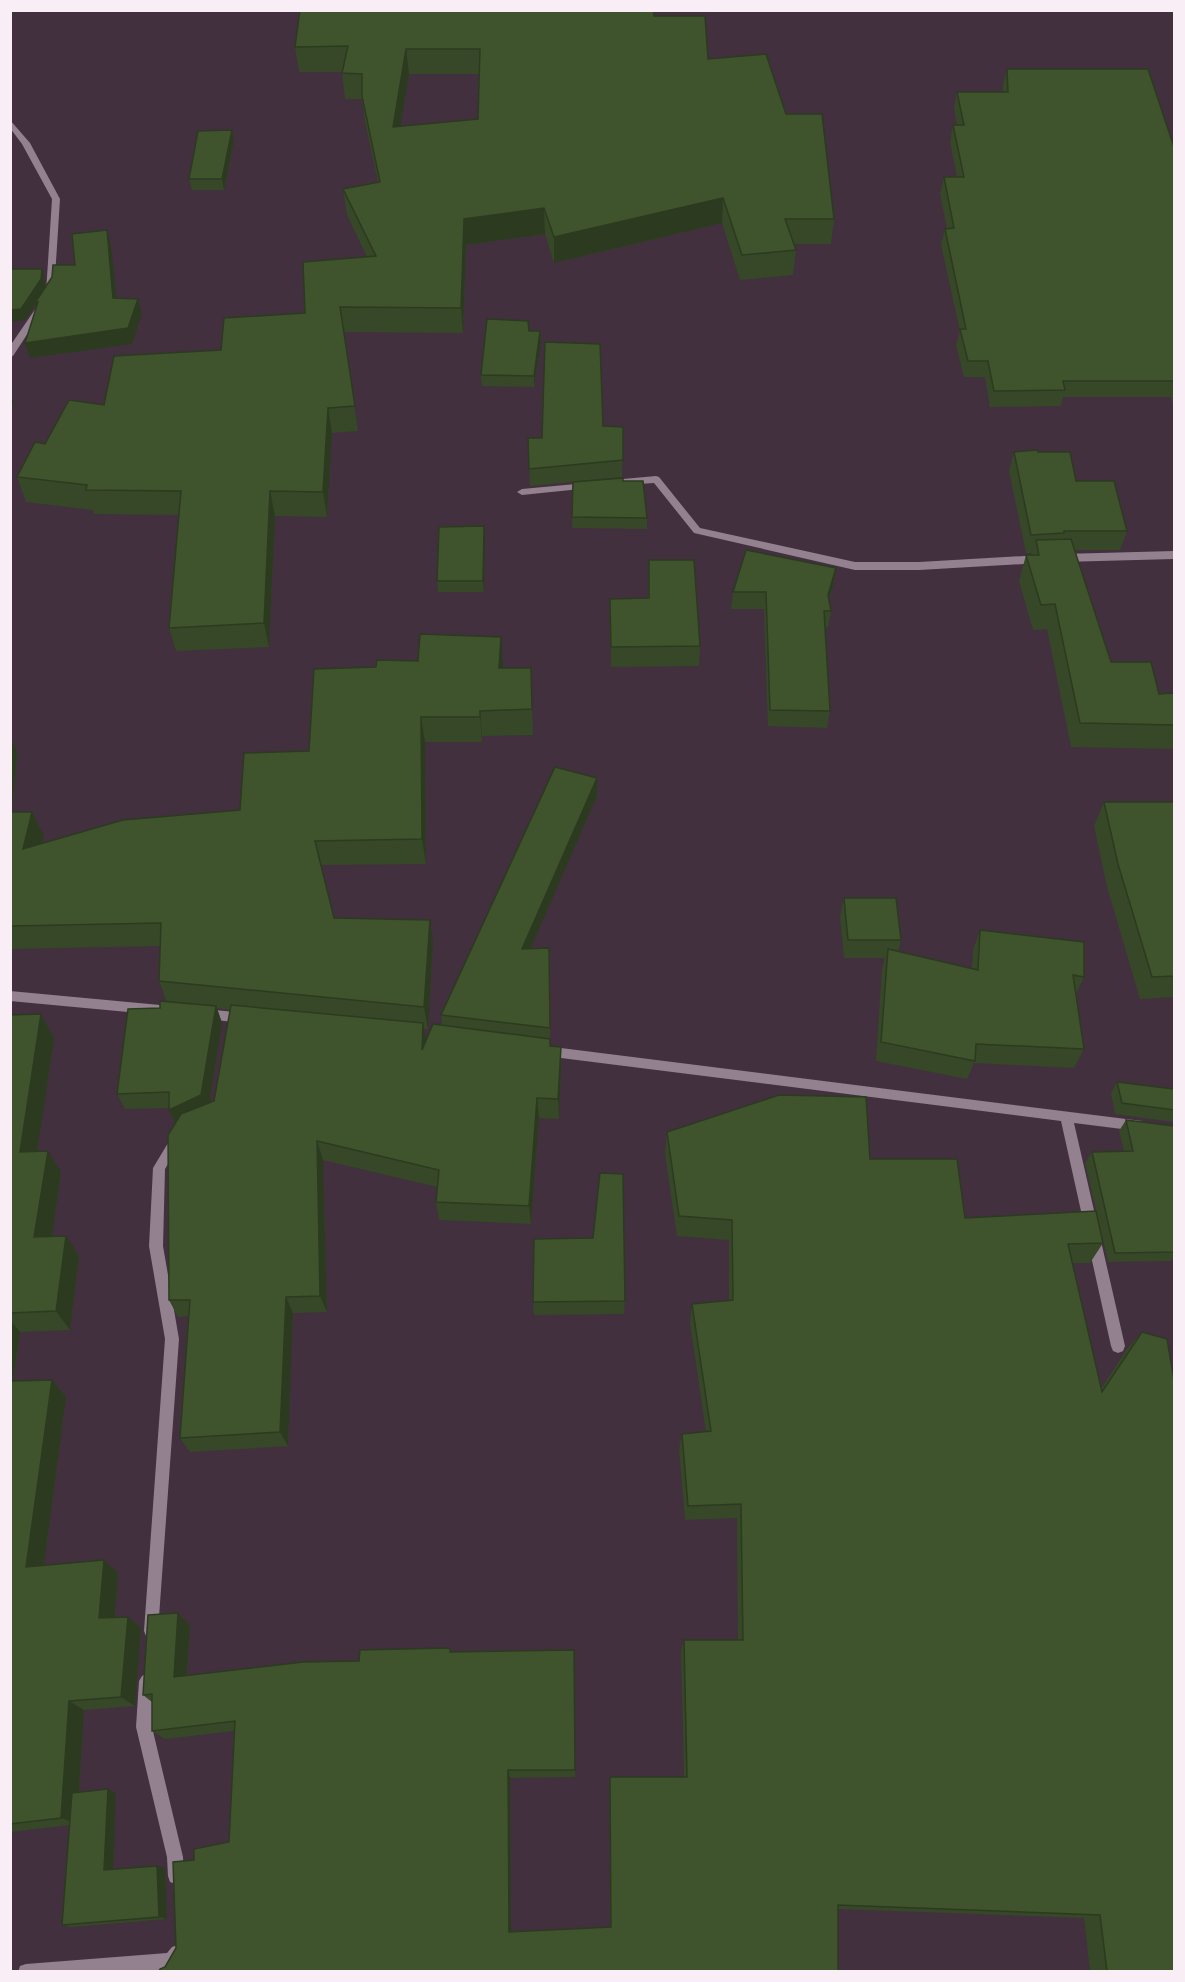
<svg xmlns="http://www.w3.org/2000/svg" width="1185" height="1982" font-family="Georgia,serif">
<rect width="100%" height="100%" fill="#42303e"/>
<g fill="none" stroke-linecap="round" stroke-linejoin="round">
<path fill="#94818f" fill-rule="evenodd" d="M10,120l20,23 30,56 -6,94 -4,3 -4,-3 6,-94 -30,-55 -12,-16z
M39,307l4,3 -30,46 -3,1v-11l26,-38z
M656,476l3,1 41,51 155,34h64l122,-7 5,4 -5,4 -122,7h-64l-161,-37 -40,-50 -31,2 -5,-3 5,-3z
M587,483l3,1v4l-68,7 -5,-3 5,-3z
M1174,551v8l-112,3 -5,-4 5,-4z
M10,991l150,14 4,1 2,4 -2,4 -4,1 -150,-14z
M205,1009l39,4 4,1 2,4 -2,4 -4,1 -39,-4 -4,-1 -2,-4 2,-4z
M545,1046l597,75 2,4 -2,4 -4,2 -64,-8 51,223 -2,5 -5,2 -5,-2 -2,-5 -50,-225 -516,-65 -4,-1 -2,-4 2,-4z
M175,1136l4,2 2,4 -16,27 -2,77 16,93 -21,292 -2,5 -5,2 -5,-2 -2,-5 21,-292 -16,-93 4,-78 18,-30z
M147,1673l5,3 3,5 -3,46 31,130 1,19 -2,6 -6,2 -6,-2 -2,-6 -1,-19 -31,-130 3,-46 3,-5z
M178,1945l6,2 2,6 -9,14 -6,2 -30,3h-123l2,-6 6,-2 141,-11 5,-6z"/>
</g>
<path fill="#364827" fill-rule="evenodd" d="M654,16l54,43 78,55 48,105 -3,25h-37l2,6 -3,25 -53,5 -18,-57 -168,40 -9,-29 -79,11 -3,88 -119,-1 14,99 -26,2 -5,84 -52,-1 -6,131 -93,4 -7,-23 10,-113 -85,-1 -1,-4 -67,-8 -9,-25 28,-33 59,-39 201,-92 62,-56 -20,-42 -4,-26 35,-7 -13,-61 -3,-22h-17l-3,-27h-43l-4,-25zM409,74h70l-1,45 -78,7z
M1007,69l167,78v262l-3,-12h-108l-2,9 -71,1 -5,-30h-21l-8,-32 4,-14 -19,-86 4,-16h2l-7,-35 4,-17h13l-7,-35 3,-17h4l-3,-17 3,-16h46v-7z
M232,130l2,11 -10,49h-32l-3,-11z
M529,331h11l1,11 -7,45 -52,-1 -1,-11z
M603,426l20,1 -1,50 -92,9 -2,-48h14z
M1014,452h24l38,29 51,50 -7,19h-46l37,112 48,32 15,-1v56l-103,-2 -24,-118 -14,1 -14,-49 7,-26h5l1,-2h-6l-17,-82z
M573,482l74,36v11l-75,-1z
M485,537l-1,55h-46l-1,-11z
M649,560l51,86 -1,20 -88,1 -1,-68 38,-1z
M836,568l-3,17 -4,14 2,12 -3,16h-3l5,84 -3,17 -59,-2 -4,-117h-33l2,-17z
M503,663l-1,5h29l2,67 -51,1v6h-57l1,122 -105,1 13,53 99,25 -5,86h-4l2,11 16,-15 -1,-10 156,-219 -67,153 20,16v81l11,21 -2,52 -20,-1 -8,106 -92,-4 -3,-18 1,-15 -114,-27 4,152 -34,1 -5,133 -98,6 -10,-14 9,-122 -11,1 -9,-17 6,-177 -6,-15 -44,1 -8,-15 43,-86 7,-6 -8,-21 1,-35 -150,3v-212l7,14 -5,61 32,24 -2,7 198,-33 69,-59zM217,1008l13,2 -16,91 -5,2 13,-80z
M1104,802h70v195l-34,2 -33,-112 -13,-61z
M844,898l57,42 -3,12 74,17 1,-19 7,-20 104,47 -8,17 8,55 -10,19 -100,-5 -7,16 -91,-18 6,-92 3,-11h-41l-4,-42z
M41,1014l13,24 -17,113 24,21 -9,65 27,19 -9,74 -50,2 -7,49 39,-1 14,17 -22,168 74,8 -3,44h13l13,11 -6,78 -51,4 -5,83h37l-3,76 52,-1 2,51 -96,8 -9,-2 8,-100 -60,7v-817z
M1117,1082l57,7v34v-1l-59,-8 -4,-21z
M1126,1120l48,6v130l-3,5 -63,1 -23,-99 7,-11 32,-1 -5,-20z
M667,1132l203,27 95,59 138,25 -13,20h-18l29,126 26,-40 15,-17 32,639h-84l-6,-53 -246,-9 -673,58 11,-19 18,-88 35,-18 5,-111 -69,8 -13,-8v-29l-9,-7 47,-70 -3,51 172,-15 92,-9 124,9v116l-65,1 1,154 99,-5v-150h74l-3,-126 3,-11h54l-1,-122 -52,2 -6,-71 3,-15 24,-2 -16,-109 2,-19 37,-3v-61l-52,-4 -12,-82z
M625,1301l-1,13 -90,1 -1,-13z"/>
<path fill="#2c3b20" d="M406,49l3,25 -13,78 -3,-25z
M232,130l2,11 -10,49 -2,-11z
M723,198l-1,25 -168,40v-26z
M544,208l1,26 -79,11 -3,88 -2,-25 3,-89z
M107,230l4,15 7,68 -5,-15z
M42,269l3,11v10l-7,12 2,16 -4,-14 -11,16 -15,2v-12z
M138,299l4,15 -10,30 -102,14 -5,-15z
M540,331l1,11 -7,45v-11z
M10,393l4,10 -4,7z
M328,408l4,25 -5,84 -4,-25z
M270,491l5,25 -6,131 -5,-24z
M484,526l1,11 -1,55 -1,-11z
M836,568l-3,17 -8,27 3,-17z
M501,637l2,26 -2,31 -2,-26z
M480,711l2,25v6l-2,-25z
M421,717l4,25 1,122 -4,-25z
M10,737l7,14 -7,83z
M597,778v18l-74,170 -1,-17z
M32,812l12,24 -9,37 -12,-24z
M430,920l3,23 -5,86 -4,-22z
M216,1006l6,17 -14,88 -32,14 -7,-15z
M41,1014l13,24 -20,135 -14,-21z
M423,1023l4,21 -5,6z
M561,1047v20l-2,52 -1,-20z
M537,1098l2,20 -8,106 -2,-18z
M317,1141l6,19 4,152 -7,-16z
M48,1151l13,21 -12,85 -15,-20z
M66,1236l13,20 -9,74 -14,-19z
M286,1297l7,16 -5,133 -8,-14z
M10,1320l10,12 -10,67z
M52,1380l14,17 -24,183 -16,-13z
M104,1560l14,13 -4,57 -15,-12z
M178,1613l12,12 -4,62 -12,-10z
M128,1617l13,11 -6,78 -14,-9z
M69,1701l15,9 -7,114 -16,-6z
M508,1770l2,8 1,157 -2,-3z
M108,1789l8,4 -3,80 -9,-3z
M157,1866l8,2 2,51 -8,-2z"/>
<path fill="#3f542d" stroke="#2c3b20" stroke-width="1.5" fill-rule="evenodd" d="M300,10h354v6h51l3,43 58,-5 20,60h36l12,105h-49l11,31 -54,5 -19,-57 -169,39 -10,-29 -80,11 -3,89 -121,-1 15,99 -27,2 -5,84 -53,-1 -6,132 -95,5 12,-137 -95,-1 1,-5 -70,-8 18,-35 10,2 24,-44 35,5 10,-49 107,-6 3,-32 81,-5 -2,-51 73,-6 -33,-67 37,-7 -18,-86v-22l-20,-1 6,-27 -53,1zM406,49h74l-2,70 -85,8z
M1007,69h141l26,78v234h-111l2,9 -71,1 -6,-30h-20l-8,-32h6l-21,-100 9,-1 -10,-51h20l-11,-52h11l-7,-33h51z
M232,130l-10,49h-33l9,-48z
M107,230l6,68 25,1 -10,29 -103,15 13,-41 -3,1 17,-26 1,-12h22l-3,-31z
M10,269h32l-1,10 -20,30 -11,1z
M487,319l41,2 1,10h11l-6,45 -53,-1z
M545,342l55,2 3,82 20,1v33l-94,9 -1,-31h14z
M1037,450l1,2h32l6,29h38l13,50h-63v2l-33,2 -17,-83z
M623,478v3h20l4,37 -75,-1 1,-35z
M484,526l-1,55h-46l2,-54z
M1071,539l40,123h40l8,32 15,-1v32l-94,-2 -25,-119 -14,1 -15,-50h13l-3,-15z
M746,550l90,18 -8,27 3,16h-7l6,100 -60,-1 -4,-118h-33z
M649,560h45l6,86 -89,1 -1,-48 39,-1z
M420,634l81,3 -2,31h32l1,41 -52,2v6h-59l1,122 -107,2 19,77 96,2 -6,87 -265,-26 2,-58 -151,3v-114h22l-9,37 100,-29 117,-10 4,-57 65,-2 5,-82 62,-2 1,-7 41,1z
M555,767l42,11 -75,171 27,-1 1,80 -109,-13z
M1104,802h70v174l-22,1 -34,-113z
M844,898h52l5,42h-53z
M980,930l104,12v35l-11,-2 11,74 -108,-5 -1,17 -94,-19 7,-93 90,21z
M160,1001l56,5 -15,89 -32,15v-18l-52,2 11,-85 32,-1z
M231,1005l192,18 -1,27 11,-26 117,15v7l11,1 -3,52 -21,-1 -8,108 -93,-4 3,-32 -122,-29 3,155 -34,1 -6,135 -100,6 10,-138h-21l-1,-165 13,-21 33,-13z
M41,1014l-21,138 28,-1 -14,86 32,-1 -10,75 -46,2v-298z
M1117,1082l57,7v21l-52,-7z
M779,1095l87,2 4,62h87l8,59 131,-7 7,32 -35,1 34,148 40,-60 25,7 7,41v591h-67l-7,-56 -262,-10v66h-679l1,-2 5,-2 11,-19 -3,-86 21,-2v-11l35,-7 6,-121 -83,10v-37l-9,1 5,-80 30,-2 -4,64 129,-15 56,-1 1,-11 90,-2v4l124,-2 1,120h-67l1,162 102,-5 -1,-150h77l-3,-137h59l-2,-136 -53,2 -6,-72 29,-3 -19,-127 41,-4 -1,-80 -53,-4 -12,-84z
M1126,1120l48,6v126l-59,1 -23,-101 41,-1z
M600,1173l23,1 2,127 -92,1 1,-63 59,-1z
M52,1380l-26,187 78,-7 -5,58 29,-1 -7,80 -52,4 -8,117 -51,6v-443z
M108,1789l-4,81 53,-4 2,51 -97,8 10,-132z"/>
<rect width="1185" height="1982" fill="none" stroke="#f9edf6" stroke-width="24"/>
</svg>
